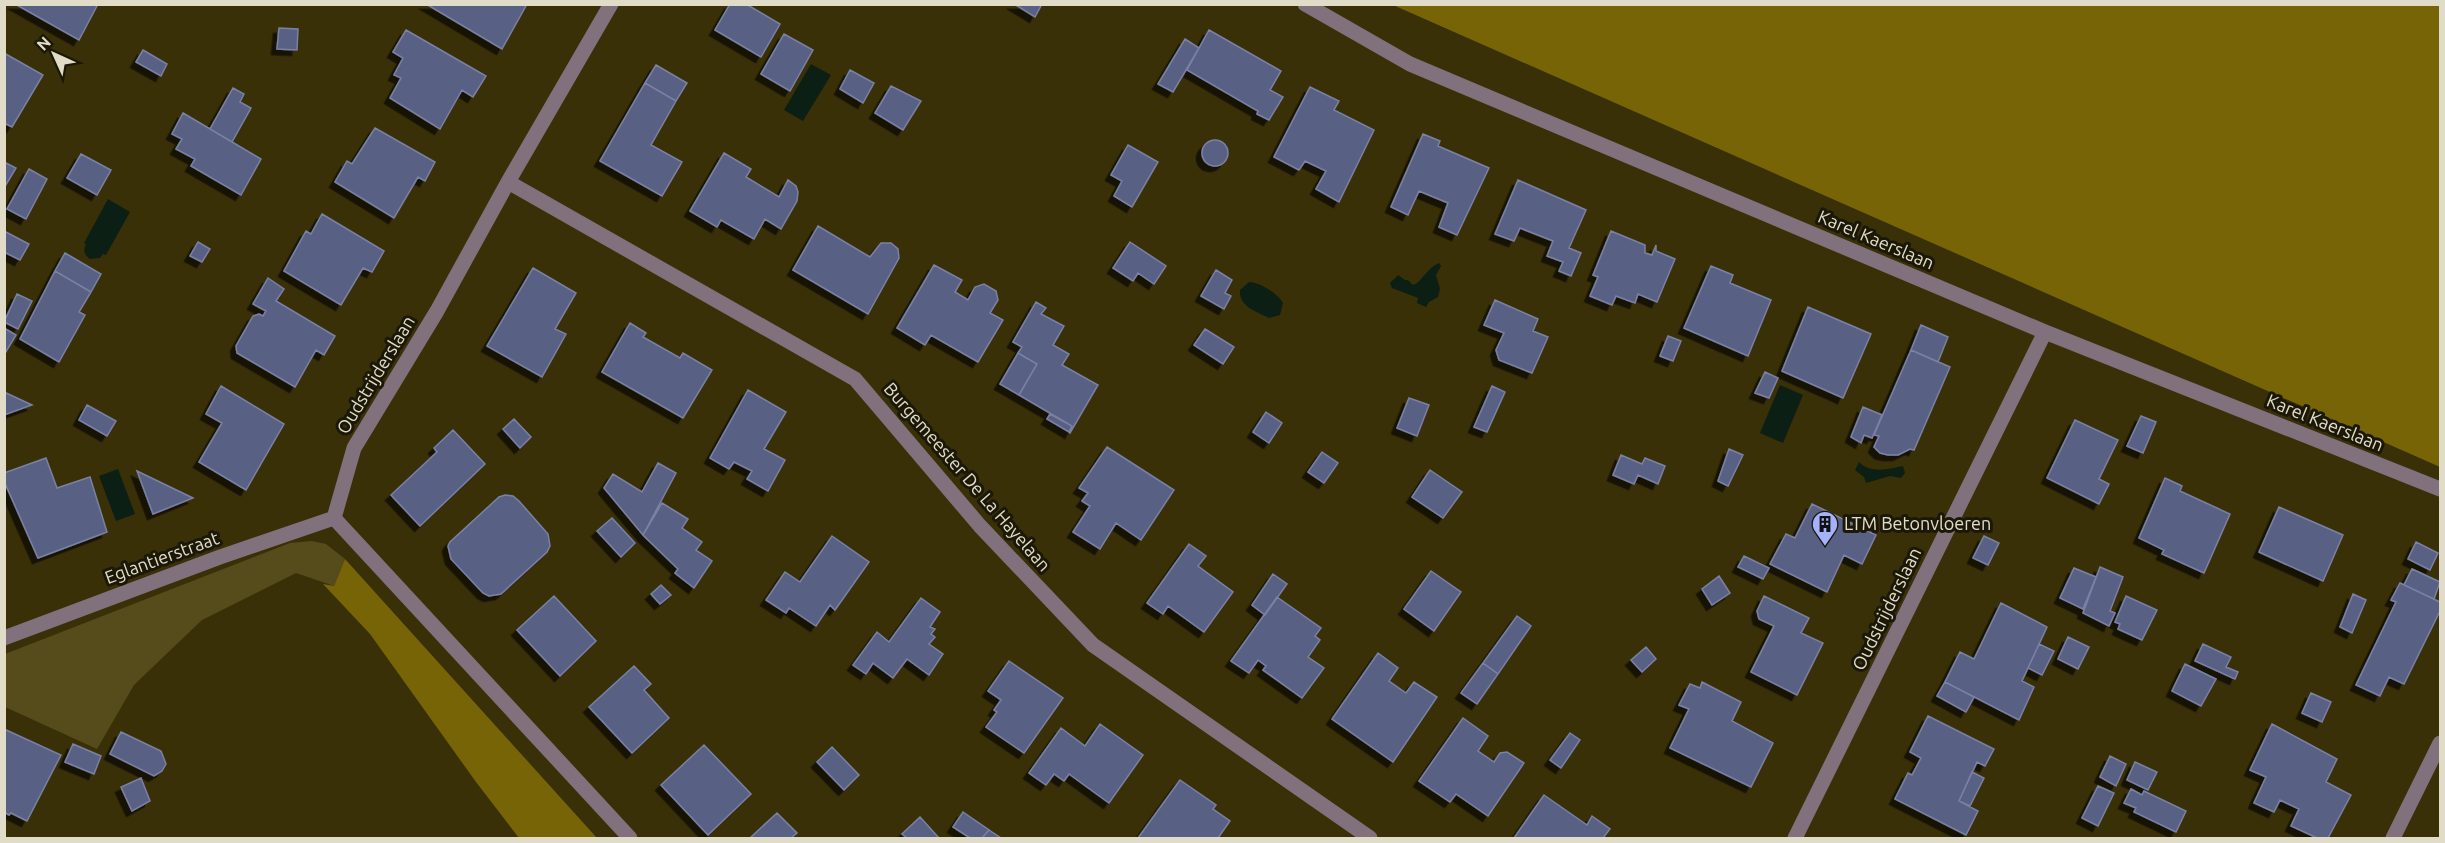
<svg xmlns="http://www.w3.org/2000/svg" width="2445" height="843" font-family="Ubuntu,sans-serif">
<defs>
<filter id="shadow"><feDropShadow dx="-5.5" dy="5.5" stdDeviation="0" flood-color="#0009"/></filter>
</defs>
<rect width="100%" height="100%" fill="#393008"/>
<path fill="#564b1a" d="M312,541l14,3 19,15 -11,27 -38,-13 -94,47 -68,65 -37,64 -92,-42v-53l285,-111z"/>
<path fill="#766407" d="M1393,5h1047v462z
M345,559l252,279h-78l-43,-56 -106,-148 -47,-50 11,2z"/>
<path fill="#0c1f14" d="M811,64l20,11 -28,46 -19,-11z
M108,199l22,13 -24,43 -3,-1 -3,4 -10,1c-6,-5 -7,-8 -4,-15l-2,-1z
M1439,263l2,3 -5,9 4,14 -2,8 -9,5 -3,5 -9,-4 1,-5 -26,-10 -2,-5 8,-8 7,5h3l5,5c9,-3 12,-15 26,-22z
M1249,282c11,0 29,12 34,21l-3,12 -11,3c-13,-7 -30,-11 -29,-28z
M1780,385l23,10 -20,48 -23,-10z
M1859,462c12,12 29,7 44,4l2,7 -4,5 -11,-2 -24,7 -2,-6 -9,-7z
M118,469l17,45 -19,7 -17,-45z"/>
<path fill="#596083" stroke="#7a81a6" stroke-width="1.5" filter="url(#shadow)" d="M15,4h83l-19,36z
M426,4h101l-25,45z
M730,4h16l34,20 -19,33 -46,-27z
M1014,4h28l-7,13z
M279,28l19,1 -1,21 -20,-1z
M406,30l80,46 -13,21 -11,-7 -22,39 -50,-31 11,-20 -7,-3 9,-17 -10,-6z
M1209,30l72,41 -11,19 13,7 -14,23 -12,-6 1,-3 -71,-41z
M784,34l29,16 -23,41 -29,-17z
M1185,39l14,9 -26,44 -15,-8z
M143,50l24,14 -6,12 -25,-14z
M4,53l39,22 -31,52 -8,-4z
M656,65l31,18 -11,18 -31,-18z
M850,70l24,13 -11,20 -23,-14z
M645,83l31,18 -25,44 31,17 -20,34 -62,-35z
M891,86l30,15 -18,29 -28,-17z
M1310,87l29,14 -5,9 40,20 -35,72 -23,-13 10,-18 -21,-10 -6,9 -25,-13z
M233,88l11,6 -4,8 11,6 -19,34 -22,-13z
M183,113l78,46 -20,36 -50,-29 4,-7 -19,-10 6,-10 -10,-5z
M375,128l60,34 -10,19 -7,-4 -24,41 -59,-36 12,-21 5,3z
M1423,134l17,7 -2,5 51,22 -32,67 -18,-8 9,-24 -29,-12 -11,24 -17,-8z
M1202 153a13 13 0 1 1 26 0a13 13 0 1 1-26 0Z
M1128,145l30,17 -26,45 -18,-11 8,-15 -11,-6z
M724,153l27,16 -5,8 33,20 9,-17 8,6 2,6 -1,9 -16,28 -16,-10 -11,20 -33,-19 -4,7 -27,-16z
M81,154l30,16 -14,25 -30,-17z
M4,162l12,6 -12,20z
M29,169l18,10 -21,40 -19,-10z
M1518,180l68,30 -17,38 12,5 -10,23 -12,-5 4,-9 -16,-6 6,-15 -33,-13 -6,13 -19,-7z
M322,214l62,37 -12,21 -9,-4 -22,37 -57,-34 22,-40 5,3z
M818,226l52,31 11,-14h10l7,6 1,9 -31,56 -75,-44z
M4,231l25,13 -9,16 -16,-8z
M1611,231l34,14v8l7,2 4,-10v6l19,8 -18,43 -19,-8 -3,9 -19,-7 -4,9 -22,-9 8,-19 -5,-2z
M198,242l12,7 -8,13 -12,-6z
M1130,242l36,24 -12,18 -16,-11 -5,8 -20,-13z
M65,253l36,21 -10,18 -36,-21z
M934,265l28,15 -7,12 13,8 7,-13 9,-3 12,7 2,9 -8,13 13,7 -25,42 -47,-27 -6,10 -28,-17z
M1711,266l22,9 -3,8 41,17 -23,56 -64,-28z
M533,268l43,25 -21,36 11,5 -24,43 -55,-31z
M1216,270l16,10 -7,13 6,3 -7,13 -23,-13z
M55,271l36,21 -12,20 6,3 -26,47 -39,-23z
M268,278l16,11 -8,12 59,35 -11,19 -8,-5 -21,37 -58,-34 -1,-7 17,-30 6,-2 4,2 3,-5 -13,-7z
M17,294l15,7 -14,28 -14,-7z
M1495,300l43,19 -5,12 15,6 -16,36 -33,-13 -3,-10 8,-17 -20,-8z
M1036,302l10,6 -5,6 23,12 -11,19 16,9 -7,11 36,20 -28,48 -1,-1 3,-6 -53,-31 18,-31 -19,-11 4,-6 -9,-5z
M1808,307l63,27 -28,64 -61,-27z
M630,323l16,10 -3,4 37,21 3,-5 29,17 -29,48 -81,-46z
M1921,325l27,12 -10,25 -27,-12z
M4,328l12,7 -12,20z
M1205,329l29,18 -11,17 -29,-19z
M1668,336l13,5 -8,20 -13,-5z
M1911,350l39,17 -36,83 -4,-1 -12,6h-10l-8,-2 -6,-6 5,-11 -5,-1z
M1018,353l19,11 -18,31 -19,-11z
M1765,372l13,6 -9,20 -14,-5z
M221,386l63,38 -38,66 -47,-28 23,-39 -16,-9z
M1492,386l13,6 -18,40 -13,-5z
M748,390l38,22 -22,37 21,11 -17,31 -21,-12 5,-8 -18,-9 -5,7 -19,-11z
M4,392l28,13 -28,10z
M1409,398l20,7 -12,31 -20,-8z
M87,405l29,16 -9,15 -28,-16z
M1863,407l19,8 -10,23 -8,-3 -3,8 -10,-6z
M1266,412l16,11 -13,20 -16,-11z
M1050,414l22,12 -3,6 -22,-13z
M2141,416l15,6 -13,31 -16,-7z
M514,419l17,18 -11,11 -17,-19z
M2075,420l43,20 -19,39 10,5 -10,20 -52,-26z
M453,430l32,34 -65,62 -29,-31 46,-43 -3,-4z
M1107,447l67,43 -33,50 -25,-17 -16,26 -27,-17 17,-26 -8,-5 6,-8 -9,-5z
M1729,449l14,6 -15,31 -10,-5z
M1322,452l16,11 -14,20 -16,-11z
M1621,455l21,9 3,-6 20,8 -7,18 -20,-9 -4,9 -21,-9z
M46,458l11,30 33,-11 17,55 -69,26 -34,-77v-8z
M658,463l18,10 -33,62 -39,-47 9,-14 29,18z
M1430,470l32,22 -19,26 -31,-21z
M137,471l56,27 -40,16z
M2165,478l17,8 -2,5 50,23 -26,59 -42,-19 2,-4 -25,-12z
M505,495l8,1 6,5 29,33 2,12 -3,6 -46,42 -12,2 -6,-3 -32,-34 -3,-13 2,-4 49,-45z
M662,503l26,16 -6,9 20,14 -6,8 16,11 -18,27 -19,-15 3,-4 -35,-34z
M1812,504l64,31 -14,29 -18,-9 -17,37 -57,-28 16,-30 9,4z
M2279,507l64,28 -20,46 -64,-29z
M612,518l23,25 -14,14 -24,-26z
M832,536l37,26 -34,48 -5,-5 -14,21 -27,-18 -3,5 -20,-13 19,-28 15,10z
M1984,536l15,7 -11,22 -15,-7z
M2416,542l22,11 -8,17 -22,-11z
M1189,544l17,12 -8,10 35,26 -29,40 -36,-26 -5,8 -16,-11z
M1744,556l25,12 -6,11 -25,-12z
M2100,567l23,10 -13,34 5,2 -6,13 -26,-13z
M2074,568l22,9 -13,32 -23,-11z
M2412,569l28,13 -6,17 -30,-14z
M1431,571l30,21 -27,39 -30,-22z
M1273,574l14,10 -22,31 -13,-10z
M1719,576l11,17 -18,12 -10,-16z
M2400,583l40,19v9l-36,73 -15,-7 -9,19 -24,-11 40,-83 -5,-2z
M661,585l10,10 -11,9 -9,-10z
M2353,594l13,6 -14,33 -12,-6z
M554,596l42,45 -36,35 -43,-46z
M1764,596l45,22 -8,15 22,10 -26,52 -46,-23 23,-46 -15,-7 -2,-8z
M2126,596l31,14 -15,30 -24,-11 2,-5 -5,-2z
M1277,597l44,31 -6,8 5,4 -12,17 16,11 -22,30 -39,-28 3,-4 -8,-6 -9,13 -18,-12z
M921,598l19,14 -10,15 5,2 -4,5 4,3 -6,7 14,10 -14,21 -22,-16 -14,19 -20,-15 -7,11 -13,-9 24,-33 12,10z
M2001,603l46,24 -25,54 12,6 -15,33 -74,-38 15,-30 14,7z
M1517,616l14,10 -33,48 -15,-11z
M2068,637l21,10 -11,22 -20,-10z
M2039,644l15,7 -12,24 -14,-7z
M2203,644l28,13 -5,10 12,5 -3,7 -40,-18z
M1646,647l10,12 -14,13 -11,-12z
M1378,653l20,15 -9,13 17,12 8,-11 23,15 -44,65 -61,-43z
M1009,661l54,37 -39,55 -38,-26 11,-15 -3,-2 7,-10 -13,-9z
M1483,663l15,11 -21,30 -16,-11z
M2185,664l31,15 -15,27 -29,-15z
M634,666l17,18 -7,6 25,28 -37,35 -43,-46z
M1702,682l39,20 -9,19 41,22 -22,44 -81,-39 19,-39 -10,-4 11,-21 10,4z
M1945,682l29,15 -8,15 -29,-16z
M2311,693l20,9 -9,20 -20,-9z
M1928,716l66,33 -9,17 -8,-4 -18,39 19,10 -12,24 -71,-36 13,-26 4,2 9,-17 -11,-6z
M1463,718l25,18 -10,15 16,11 6,-9 7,-1 17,11 -36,53 -32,-22 -6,8 -31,-21z
M1100,724l43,31 -34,48 -40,-29 -5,7 -10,-7 -8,11 -17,-12 32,-45 24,18z
M2272,724l65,35 -11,23 25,13 -23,43h-11l-26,-12 8,-17 -19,-9 -6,12 -20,-9 12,-26 -16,-7z
M4,729l57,26 -34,66 -16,-8 -2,2 -5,-3z
M121,732l40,19 5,13 -4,7 -8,5 -44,-22z
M1570,733l10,7 -19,28 -11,-8z
M73,744l28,12 -7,18 -29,-12z
M704,745l47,49 -43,41 -47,-50z
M832,747l27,28 -15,15 -27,-28z
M2110,756l16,8 -10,22 -16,-9z
M2135,762l22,10 -9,18 -21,-10z
M1972,772l12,6 -14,28 -11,-5z
M141,778l9,23 -18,10 -11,-24z
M1180,780l36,25 -3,4 17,12 -12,17h-80z
M2098,786l16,7 -16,33 -16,-8z
M2131,789l11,6 2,-4 42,20 -10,21 -42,-20 2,-4 -12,-5z
M1544,795l43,30 5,-9 18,13 -7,9h-89z
M963,812l26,18 -7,8h-12l-17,-11z
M777,813l20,20 -6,5h-41z
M920,817l19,21h-32l-5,-4z
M989,830l12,8h-19z"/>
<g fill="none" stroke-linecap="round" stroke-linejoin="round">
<path stroke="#81717c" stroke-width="15" d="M611,4l-103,178 -71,129 -83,137 -20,70 296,320
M1305,4l105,60 635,268 395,157
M508,182l347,197 125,147 113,119 277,193
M4,638l216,-81 114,-39
M1795,838l250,-506
M2393,838l47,-95"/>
</g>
<defs>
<g id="building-pin" transform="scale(1.35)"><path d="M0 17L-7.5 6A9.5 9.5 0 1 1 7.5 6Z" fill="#a5b1fc" stroke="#1c1808"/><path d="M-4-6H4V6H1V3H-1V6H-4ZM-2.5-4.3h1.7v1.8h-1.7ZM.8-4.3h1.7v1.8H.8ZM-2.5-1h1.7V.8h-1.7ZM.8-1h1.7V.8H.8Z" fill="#111"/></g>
</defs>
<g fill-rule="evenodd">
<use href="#building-pin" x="1825" y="524"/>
</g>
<g text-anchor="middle" stroke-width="6" stroke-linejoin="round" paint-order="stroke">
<g font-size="18" fill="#e1dcc7" stroke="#1c1808">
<text transform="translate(1876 240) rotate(23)" y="6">Karel Kaerslaan</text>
<text transform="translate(376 375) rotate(-59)" y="6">Oudstrijderslaan</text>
<text transform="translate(2325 423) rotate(22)" y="6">Karel Kaerslaan</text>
<text transform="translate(967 477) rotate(49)" y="6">Burgemeester De La Hayelaan</text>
<text transform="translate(162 558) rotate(-20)" y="6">Eglantierstraat</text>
<text transform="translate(1887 609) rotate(-64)" y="6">Oudstrijderslaan</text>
</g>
<g font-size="18" fill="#e1dcc7" stroke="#1c1808" text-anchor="start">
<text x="1844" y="530">LTM Betonvloeren</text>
</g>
</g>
<rect width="2445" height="843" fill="none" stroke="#e1dcc7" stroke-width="12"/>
<g transform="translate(54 54) rotate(315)" stroke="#1c1808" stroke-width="4.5" paint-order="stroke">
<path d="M0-4.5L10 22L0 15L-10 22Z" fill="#e1dcc7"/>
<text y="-9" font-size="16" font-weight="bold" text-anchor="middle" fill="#e1dcc7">N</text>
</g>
</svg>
